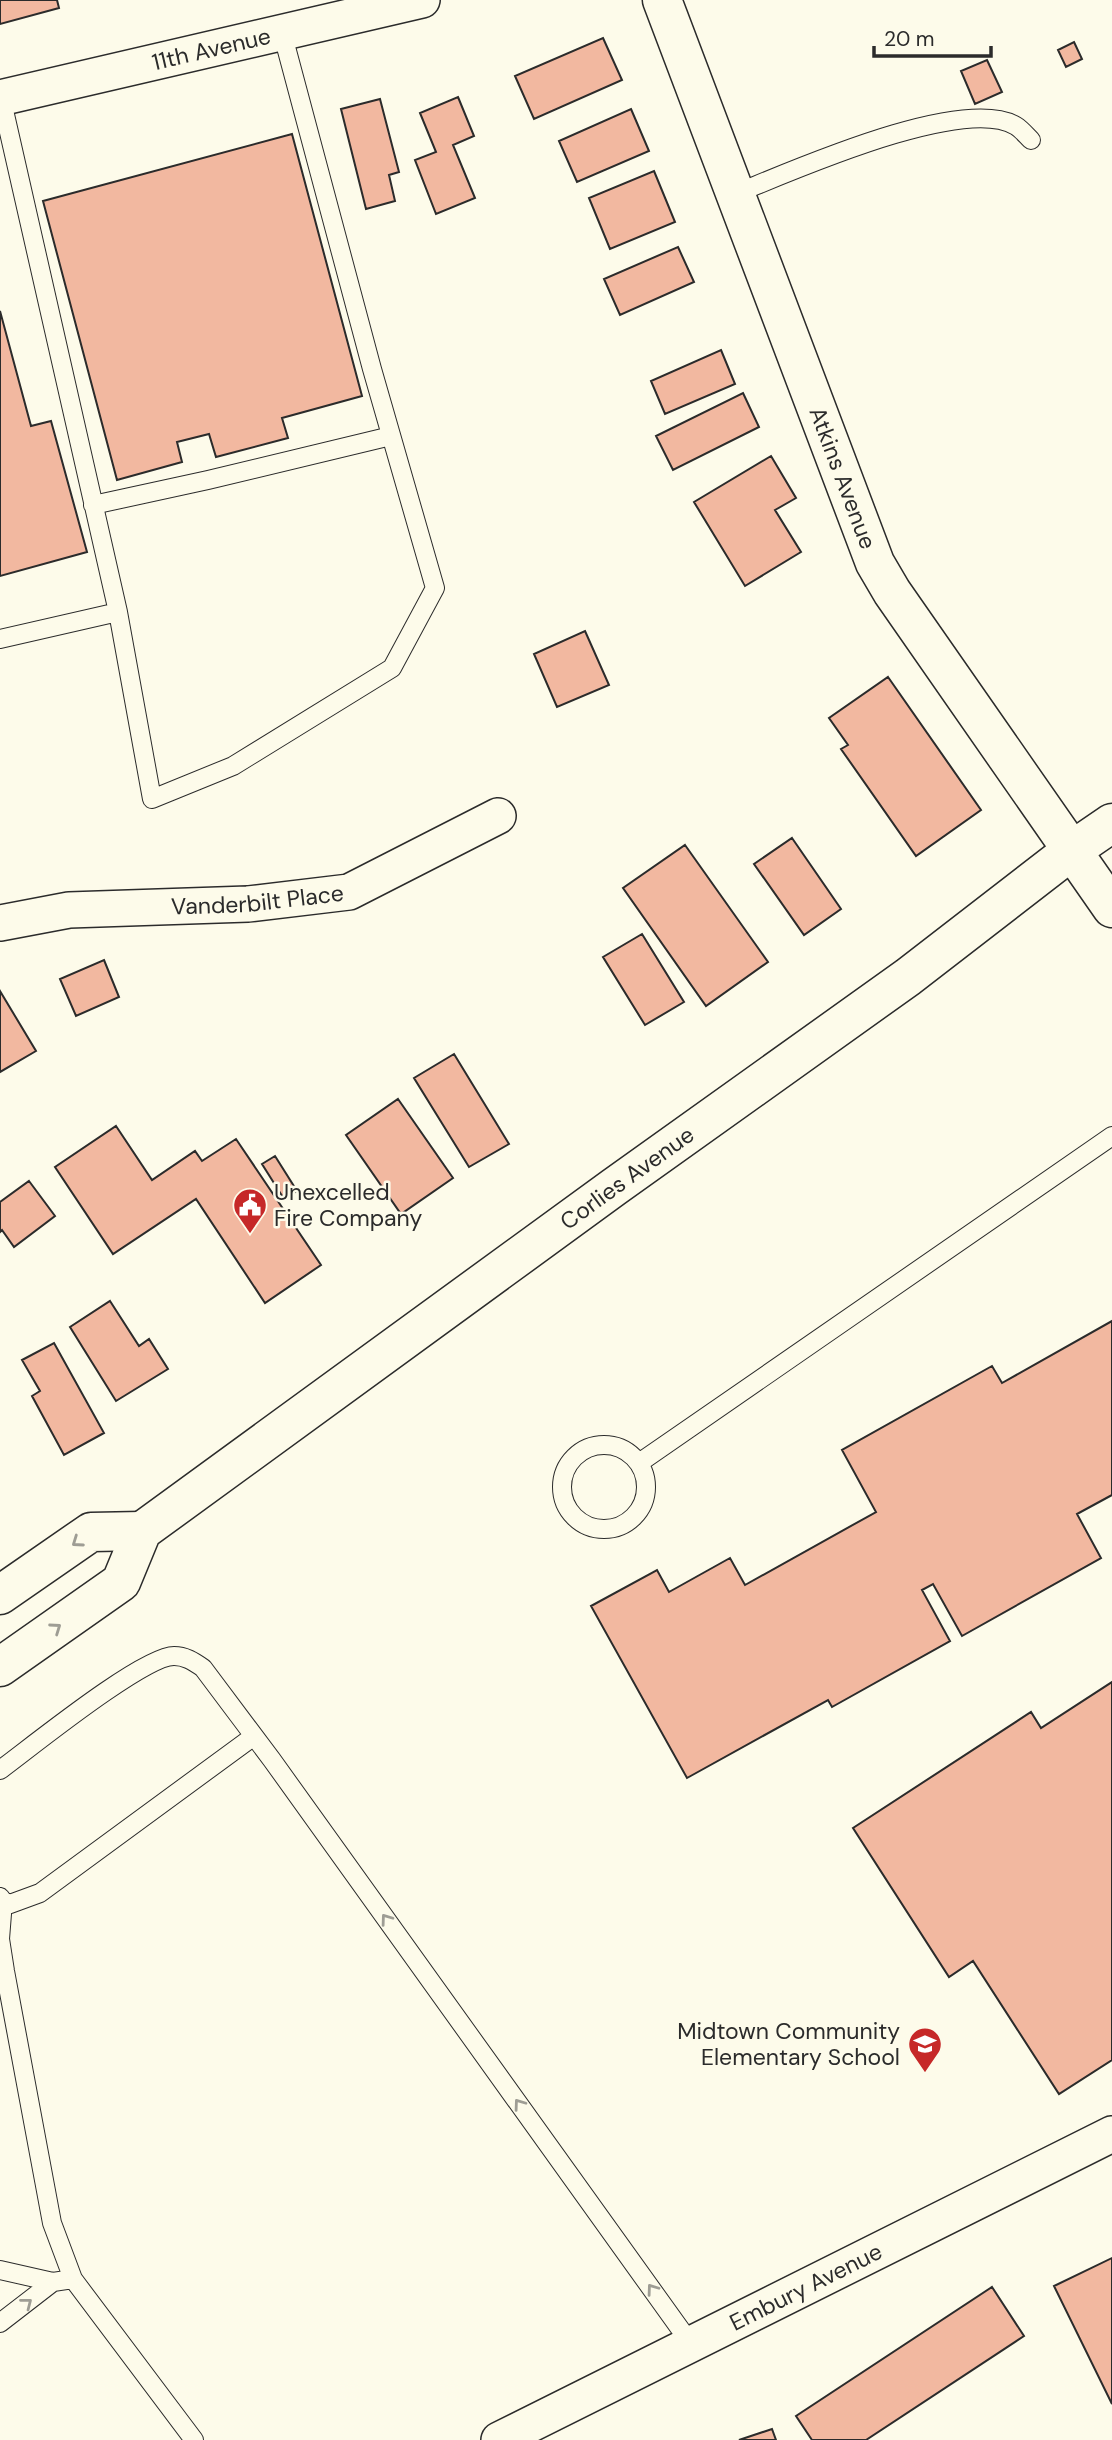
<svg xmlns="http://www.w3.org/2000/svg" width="1112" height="2440" font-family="'DM Sans',sans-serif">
<rect width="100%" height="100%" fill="#fdfbea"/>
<path fill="#f2b8a0" stroke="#2b2b2b" stroke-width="2" d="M0,0h57l2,8 -59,16z
M603,38l19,42 -88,39 -19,-43z
M1074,42l8,17 -16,8 -8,-17z
M987,60l15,32 -27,12 -14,-33z
M458,97l16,39 -21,9 22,53 -39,16 -21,-54 21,-8 -16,-39z
M380,99l19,73 -10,3 6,26 -29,8 -25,-100z
M631,109l18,42 -72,31 -18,-41z
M292,134l70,262 -80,22 6,20 -72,19 -7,-23 -32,8 5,20 -65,18 -74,-279z
M654,171l21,51 -65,27 -21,-51z
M678,247l16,35 -74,33 -16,-36z
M0,311l31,115 20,-5 36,131 -87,24z
M721,350l14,34 -70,30 -14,-33z
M743,393l16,34 -86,43 -17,-34z
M771,456l25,42 -21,12 26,42 -56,34 -51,-84z
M585,631l24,54 -52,22 -23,-53z
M888,677l93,133 -65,46 -75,-107 7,-4 -19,-27z
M792,838l49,71 -37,26 -50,-71z
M685,845l83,117 -62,44 -83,-118z
M642,934l42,68 -39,23 -42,-68z
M104,960l15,37 -43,19 -16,-37z
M0,991l36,60 -36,21z
M454,1054l55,90 -40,23 -55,-89z
M398,1099l55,79 -52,36 -55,-79z
M116,1126l36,54 43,-29 7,10 34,-22 85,126 -56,38 -69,-104 -83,55 -58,-87z
M275,1156l22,35 -13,8 -22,-35z
M29,1181l26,35 -41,31 -12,-17 -2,2v-30z
M110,1301l29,45 10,-7 19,30 -52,32 -46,-74z
M1112,1321v174l-35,19 24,44 -139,78 -29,-52 -11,6 28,51 -118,66 -4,-7 -141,78 -96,-172 66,-36 12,22 61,-34 15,27 131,-73 -34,-62 150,-84 10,17z
M54,1343l50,90 -40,22 -32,-59 8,-5 -18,-31z
M1112,1682v378l-53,34 -86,-133 -24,16 -96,-149 178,-116 10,16z
M1112,2258v146l-58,-118z
M992,2287l32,49 -158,104h-54l-16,-24z
M772,2429l4,11h-37z"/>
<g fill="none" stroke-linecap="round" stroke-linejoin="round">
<g stroke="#2b2b2b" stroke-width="20">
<path id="service" d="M1,97l117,515 34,187 81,-33 159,-98 43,-80 -63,-219 -90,-337
M735,194c55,-22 228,-100 281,-68 5,3 10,9 15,14
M93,505l115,-25 183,-44
M0,639l118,-27
M562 1487a42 42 0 1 1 84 0a42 42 0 1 1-84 0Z
M639,1463l473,-327
M0,1770c30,-22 143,-114 174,-114 11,0 19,5 29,12l69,92 419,584
M0,1897l3,4 -3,38 5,32 47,252 21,56 121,161
M3,1901l7,3 30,-11 214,-157
M0,2270l53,12 20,-3
M0,2323l53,-41"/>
</g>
<g stroke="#2b2b2b" stroke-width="38">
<g id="minor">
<path id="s1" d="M0,98l422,-98"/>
<path id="s2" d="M0,923l69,-13 179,-6 101,-12 149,-76"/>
<path id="s3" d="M499,2440l613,-306"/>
</g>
</g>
<g stroke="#2b2b2b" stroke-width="41">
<g id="tertiary">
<path id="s4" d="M662,0l213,563 17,29 220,316"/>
</g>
</g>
<g stroke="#2b2b2b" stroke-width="41">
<g id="secondary">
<path d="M0,1595l91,-63 51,-1"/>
<path id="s5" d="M0,1667l121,-85 21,-51 472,-344 294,-210 163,-126 41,-28"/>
</g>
</g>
<use href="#service" stroke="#fdfbea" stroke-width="18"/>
<use href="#minor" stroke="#fdfbea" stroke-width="35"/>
<use href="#tertiary" stroke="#fdfbea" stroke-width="38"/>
<use href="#secondary" stroke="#fdfbea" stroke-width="38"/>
</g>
<defs><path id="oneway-chevron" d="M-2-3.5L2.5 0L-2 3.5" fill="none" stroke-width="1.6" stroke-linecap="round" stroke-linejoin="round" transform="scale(1.75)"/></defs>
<g stroke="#9e9d94">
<use href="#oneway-chevron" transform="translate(77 1542) rotate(145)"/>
<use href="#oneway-chevron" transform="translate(56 1628) rotate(-35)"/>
<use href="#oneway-chevron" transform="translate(386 1919) rotate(-126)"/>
<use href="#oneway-chevron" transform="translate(519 2104) rotate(-126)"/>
<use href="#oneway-chevron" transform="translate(652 2289) rotate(-126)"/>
<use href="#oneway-chevron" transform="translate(27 2303) rotate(-38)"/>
</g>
<defs>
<g id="civic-pin" transform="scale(1.75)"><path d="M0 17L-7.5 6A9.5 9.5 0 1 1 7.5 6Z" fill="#c62828" stroke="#fdfbea"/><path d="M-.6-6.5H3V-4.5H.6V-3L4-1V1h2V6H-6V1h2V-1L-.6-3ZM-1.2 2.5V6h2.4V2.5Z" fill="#fff"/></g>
<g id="school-pin" transform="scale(1.75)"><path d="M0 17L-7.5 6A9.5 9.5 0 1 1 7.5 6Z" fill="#c62828" stroke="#fdfbea"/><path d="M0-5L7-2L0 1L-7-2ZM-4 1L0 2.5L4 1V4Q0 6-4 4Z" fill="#fff"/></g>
</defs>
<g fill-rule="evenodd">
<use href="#civic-pin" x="250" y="1205"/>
<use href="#school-pin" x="925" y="2044"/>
</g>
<g text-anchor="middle" stroke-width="5" stroke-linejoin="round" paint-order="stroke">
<g font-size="23" fill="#2b2b2b" stroke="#fdfbea">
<text dy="8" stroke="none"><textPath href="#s1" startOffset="217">11th Avenue</textPath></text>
<text dy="8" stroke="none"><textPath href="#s4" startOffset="511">Atkins Avenue</textPath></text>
<text dy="8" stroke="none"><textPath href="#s2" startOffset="259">Vanderbilt Place</textPath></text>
<text dy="8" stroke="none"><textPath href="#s5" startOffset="803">Corlies Avenue</textPath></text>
<text dy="8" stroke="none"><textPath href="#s3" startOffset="343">Embury Avenue</textPath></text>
</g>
<g font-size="23" fill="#2b2b2b" stroke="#fdfbea" text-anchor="start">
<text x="274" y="1200">Unexcelled<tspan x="274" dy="26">Fire Company</tspan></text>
<text x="900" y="2039" text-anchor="end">Midtown Community<tspan x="900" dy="26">Elementary School</tspan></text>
</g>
</g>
<path d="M874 46v10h117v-10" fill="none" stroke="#2b2b2b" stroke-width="3.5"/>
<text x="884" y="46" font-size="21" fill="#2b2b2b" stroke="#fdfbea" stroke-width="5" paint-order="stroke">20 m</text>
</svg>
